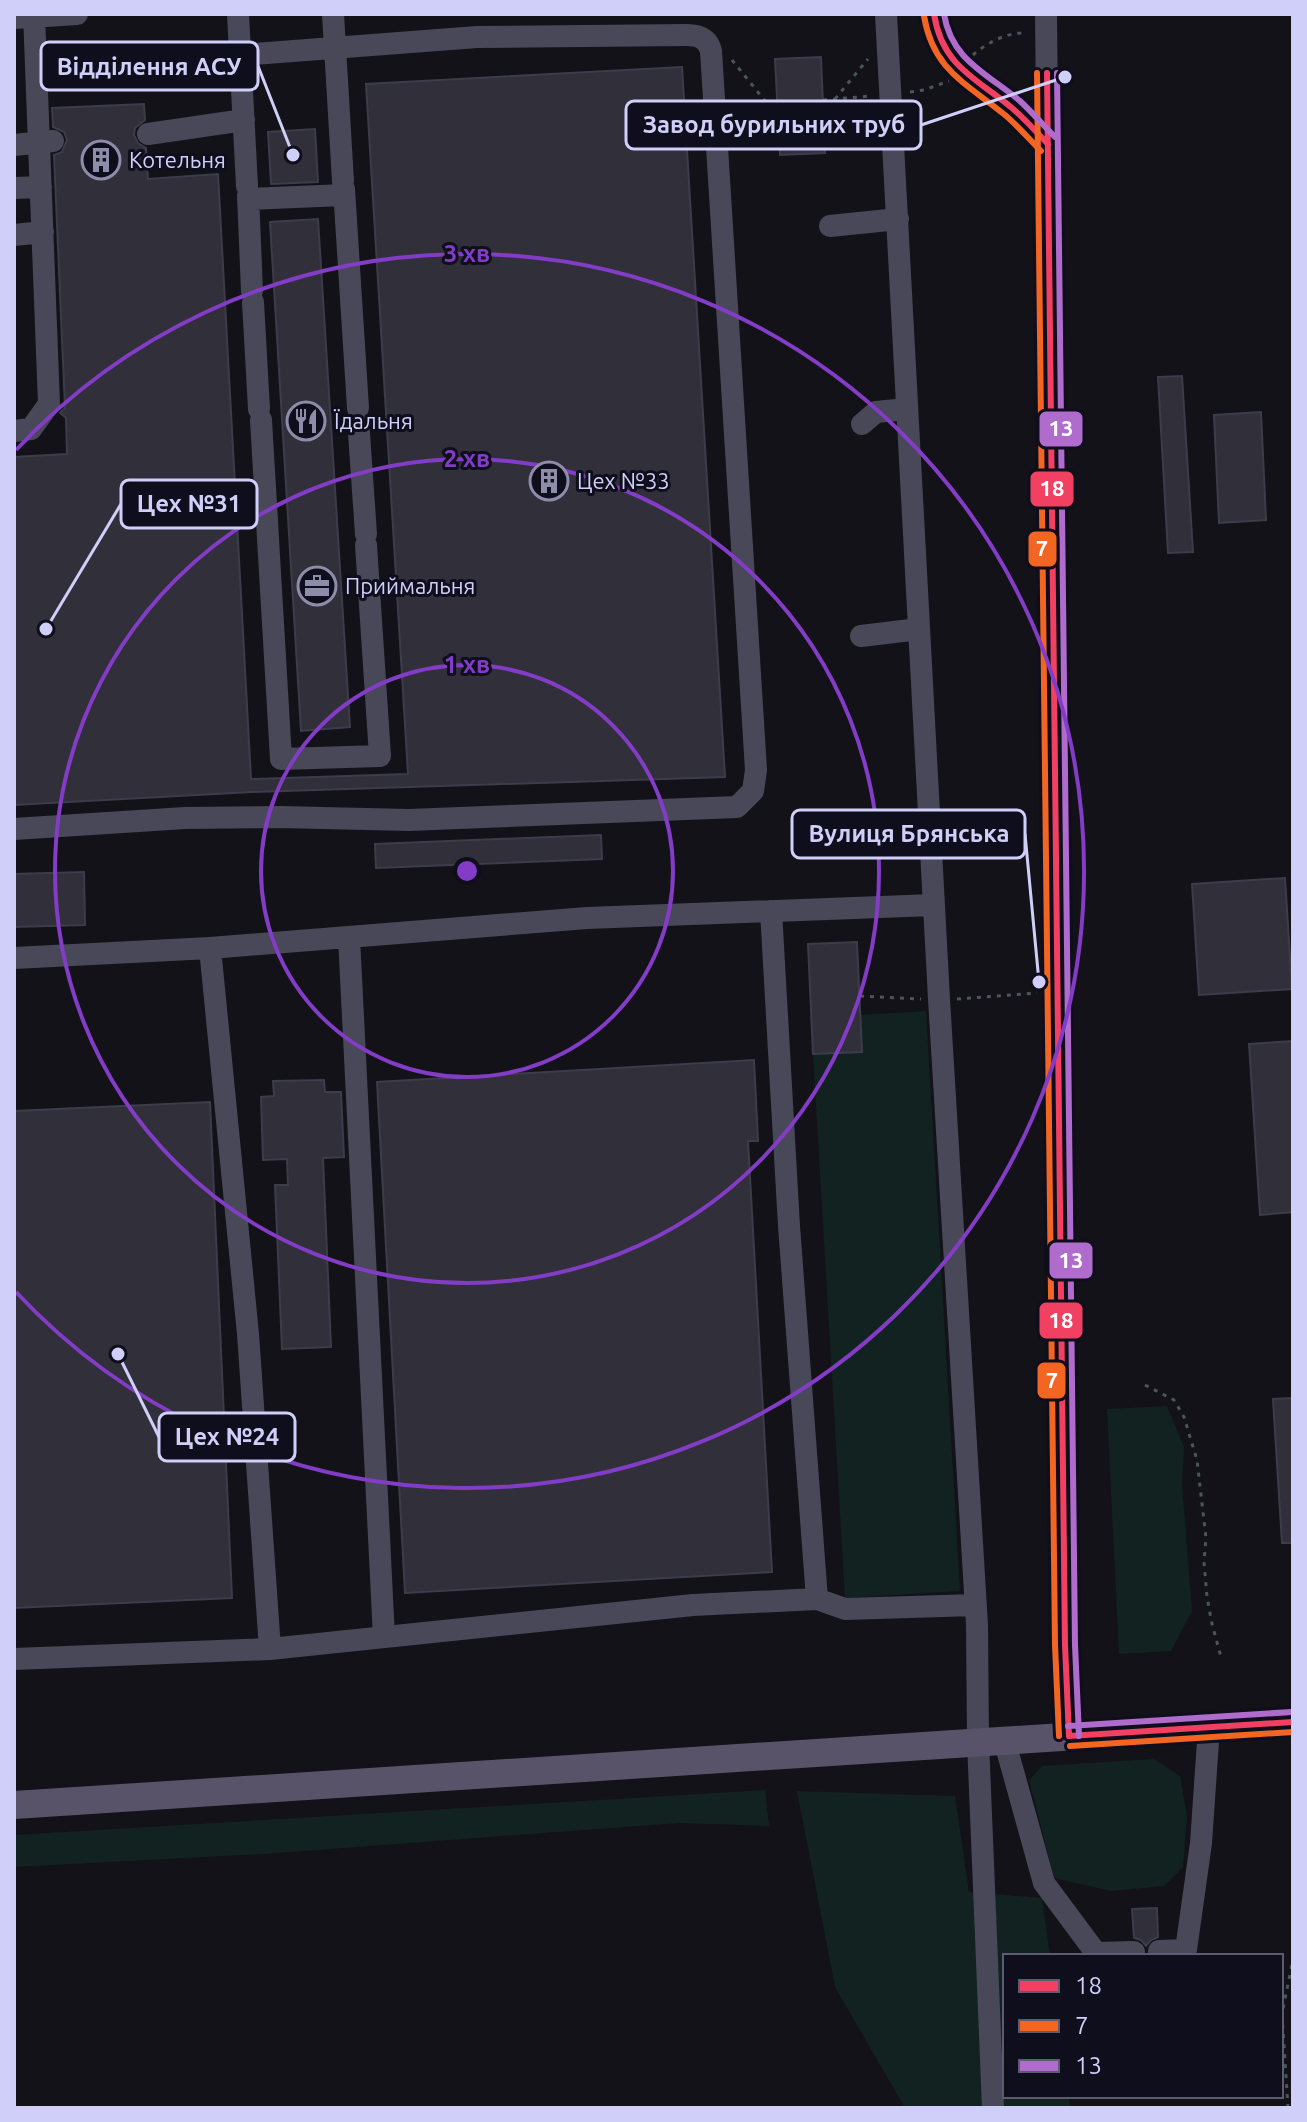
<svg xmlns="http://www.w3.org/2000/svg" width="1307" height="2122" font-family="Ubuntu,sans-serif">
<rect width="100%" height="100%" fill="#121218"/>
<path fill="#122221" d="M926,1011l34,580 -115,7 -32,-544 49,-3 -1,-36z
M1167,1406l17,41 -2,37 10,127 -21,40 -52,3 -12,-245z
M1154,1759l26,17 7,40 -4,51 -19,19 -53,5 -57,-13 -25,-98 13,-14z
M765,1790l4,36 -90,-3 -416,31 -249,13v-32z
M797,1791l158,5 14,96 73,6 8,58h-45v140h64l1,12h-165l-70,-121z"/>
<path fill="#302f3a" stroke="#3d3c4b" stroke-width="2" d="M821,57l4,96 -45,2 -5,-96z
M682,67l43,710 -473,15 -238,13v-348l53,-3 -1,-36 -6,-5 5,-5 -11,-253 8,-3 5,-12 -3,-8 -11,-5 -1,-19 92,-4 1,16 -10,8 -1,7 4,8 8,5 2,31 70,-5 33,605 157,-5 -42,-690z
M315,129l3,53 -47,2 -3,-52z
M318,219l32,508 -49,4 -31,-509z
M1182,376l11,176 -25,1 -10,-176z
M1261,412l5,108 -47,3 -5,-108z
M601,835l1,24 -226,9 -1,-24z
M84,872l1,53 -71,2v-53z
M1285,878l7,111 -93,6 -7,-111z
M857,942l5,110 -49,2 -5,-110z
M1293,1041v171l-33,3 -11,-171z
M754,1060l4,81h-10l24,431 -367,21 -28,-511z
M324,1080l1,12h16l3,65 -21,1 8,189 -49,2 -7,-164h13l-1,-26 -24,1 -2,-63 13,-1 -1,-15z
M210,1102l22,496 -218,10v-497z
M1293,1398v145h-11l-9,-144z
M1157,1908l1,29 -7,3 -5,6 -5,-6 -7,-2 -2,-29z"/>
<g fill="none" stroke-linecap="round" stroke-linejoin="round">
<path stroke="#49565e" stroke-width="3" stroke-dasharray="4 6" stroke-linecap="butt" d="M973,55c15,-13 34,-23 54,-22
M732,60l34,42
M910,92l14,-2 25,-9
M835,99l33,-40
M823,100l48,-4
M766,102l9,-1
M736,145l30,-43
M860,996l61,3
M957,999l80,-6
M1145,1385l29,15 10,17 13,43 9,78 -2,24 3,35 5,27 9,33
M1288,2108l-6,-94 11,-55"/>
<path stroke="#484858" stroke-width="22" d="M238,14l9,172
M333,14l10,167
M886,14l53,985 38,626 1,116 15,367
M934,14c2,48 45,66 78,94 13,11 24,24 36,36
M1046,14l15,1380 4,251 4,91
M14,18l63,-4
M148,134l96,-14
M14,145l39,-4
M14,188l27,-1
M344,189l14,219
M248,195l4,96
M248,199l96,-4
M830,226l68,-7
M14,235l29,-3
M253,302l6,107
M358,419l8,115
M261,420l20,339 99,-3 -14,-211
M862,424l14,-12 31,-3
M14,431l17,-2 18,-25 -15,-390
M861,636l58,-7
M14,829l171,-11 95,-1 129,3 328,-13 16,-16 3,-21 -45,-719c-3,-12 -12,-16 -24,-16l-210,2 -237,18
M771,911l18,315 28,373
M349,937l35,700
M210,948l38,386 22,315
M14,958l196,-10 377,-30 346,-13
M14,1659l256,-10 423,-44 124,-6 28,10 130,-4
M1004,1739l40,144 52,70 38,-1
M1159,1951l27,-1 15,-107 8,-116"/>
<path stroke="#59536a" stroke-width="28" d="M14,1805l1279,-83"/>
<g stroke="#0f0e1c" stroke-width="12">
<path id="bus-1" d="M934,14c8,52 42,64 78,94 13,11 24,24 36,36
M1047,73l18,1572 4,91
M1069,1736l224,-14"/>
</g>
<g stroke="#0f0e1c" stroke-width="12">
<path id="bus-2" d="M924,16c9,54 42,67 81,99 13,11 24,24 36,36
M1037,73l18,1572 4,91
M1070,1746l223,-14"/>
</g>
<g stroke="#0f0e1c" stroke-width="12">
<path id="bus-3" d="M944,14c7,46 44,60 76,87 12,11 23,24 35,36
M1057,73l18,1572 4,91
M1068,1726l224,-14"/>
</g>
<use href="#bus-1" stroke="#f24062" stroke-width="6"/>
<use href="#bus-2" stroke="#f26522" stroke-width="6"/>
<use href="#bus-3" stroke="#b06ccc" stroke-width="6"/>
</g>
<g fill="none" stroke="#833cc5" stroke-width="4">
<circle cx="467" cy="871" r="206"/>
<circle cx="467" cy="871" r="412"/>
<path d="M16 450A617 617 0 1 1 16 1292"/>
</g>
<defs>
<g id="building-ring" transform="scale(2)"><circle r="9.5" fill="#0f0e1c" stroke="#8d8daa" stroke-width="1.5"/><path d="M-4-6H4V6H1V3H-1V6H-4ZM-2.5-4.3h1.7v1.8h-1.7ZM.8-4.3h1.7v1.8H.8ZM-2.5-1h1.7V.8h-1.7ZM.8-1h1.7V.8H.8Z" fill="#8d8daa"/></g>
<g id="restaurant-ring" transform="scale(2)"><circle r="9.5" fill="#0f0e1c" stroke="#8d8daa" stroke-width="1.5"/><path d="M-5-6h1v4h1v-4h1v4h1v-4h1v5L-1.5 .5V6h-2V.5L-5-1ZM5-6V6H3V1.5H1.5Q1.5-4 5-6Z" fill="#8d8daa"/></g>
<g id="office-ring" transform="scale(2)"><circle r="9.5" fill="#0f0e1c" stroke="#8d8daa" stroke-width="1.5"/><path d="M-6-3h4V-5.5h4V-3h4V5H-6ZM-1-4.5V-3h2v-1.5ZM-6 0V1H6V0Z" fill="#8d8daa"/></g>
</defs>
<g fill-rule="evenodd">
<use href="#building-ring" x="101" y="160"/>
<use href="#restaurant-ring" x="306" y="421"/>
<use href="#building-ring" x="549" y="481"/>
<use href="#office-ring" x="317" y="586"/>
</g>
<g text-anchor="middle" stroke-width="6" stroke-linejoin="round" paint-order="stroke">
<g font-size="22" fill="#cfcff9" stroke="#0f0e1c" text-anchor="start">
<text x="129" y="168">Котельня</text>
<text x="334" y="429">Їдальня</text>
<text x="577" y="489">Цех №33</text>
<text x="345" y="594">Приймальня</text>
</g>
</g>
<circle cx="467" cy="871" r="12" fill="#833cc5" stroke="#0f0e1c" stroke-width="4"/>
<g font-size="24" text-anchor="middle" font-weight="bold" fill="#833cc5" stroke="#0f0e1c" stroke-width="6" stroke-linejoin="round" paint-order="stroke">
<text x="467" y="262">3 хв</text>
<text x="467" y="467">2 хв</text>
<text x="467" y="673">1 хв</text>
</g>
<path fill="none" stroke="#cfcff9" stroke-width="3" d="M293 155L258 66M1065 77L921 125M46 629L121 504M1039 982L1025 834M118 1354L159 1437"/>
<g fill="#cfcff9" stroke="#0f0e1c" stroke-width="3">
<circle cx="293" cy="155" r="8"/>
<circle cx="1065" cy="77" r="8"/>
<circle cx="46" cy="629" r="8"/>
<circle cx="1039" cy="982" r="8"/>
<circle cx="118" cy="1354" r="8"/>
</g>
<g fill="#0f0e1c" stroke="#cfcff9" stroke-width="3">
<rect x="41" y="42" width="217" height="48" rx="8"/>
<rect x="626" y="101" width="295" height="48" rx="8"/>
<rect x="121" y="480" width="136" height="48" rx="8"/>
<rect x="792" y="810" width="233" height="48" rx="8"/>
<rect x="159" y="1413" width="136" height="48" rx="8"/>
</g>
<g font-size="24" text-anchor="middle" font-weight="bold" fill="#cfcff9">
<text x="149" y="75">Відділення АСУ</text>
<text x="774" y="133">Завод бурильних труб</text>
<text x="189" y="512">Цех №31</text>
<text x="909" y="842">Вулиця Брянська</text>
<text x="227" y="1445">Цех №24</text>
</g>
<g stroke="#0f0e1c" stroke-width="3">
<rect x="1038" y="410" width="46" height="38" rx="8" fill="#b06ccc"/>
<rect x="1029" y="470" width="46" height="38" rx="8" fill="#f24062"/>
<rect x="1027" y="530" width="31" height="38" rx="8" fill="#f26522"/>
<rect x="1048" y="1241" width="46" height="39" rx="8" fill="#b06ccc"/>
<rect x="1038" y="1301" width="46" height="39" rx="8" fill="#f24062"/>
<rect x="1036" y="1361" width="31" height="39" rx="8" fill="#f26522"/>
</g>
<g font-size="22" text-anchor="middle" font-weight="bold" fill="#fff">
<text x="1061" y="436">13</text>
<text x="1052" y="496">18</text>
<text x="1042" y="556">7</text>
<text x="1071" y="1268">13</text>
<text x="1061" y="1328">18</text>
<text x="1052" y="1388">7</text>
</g>
<rect width="1307" height="2122" fill="none" stroke="#cfcff9" stroke-width="32"/>
<rect x="1003" y="1954" width="280" height="144" fill="#0f0e1c" stroke="#5c5b74" stroke-width="2"/>
<rect x="1019" y="1980" width="40" height="12" fill="#f24062" stroke="#5c5b74" stroke-width="2"/>
<text x="1075" y="1994" font-size="24" fill="#cfcff9">18</text>
<rect x="1019" y="2020" width="40" height="12" fill="#f26522" stroke="#5c5b74" stroke-width="2"/>
<text x="1075" y="2034" font-size="24" fill="#cfcff9">7</text>
<rect x="1019" y="2060" width="40" height="12" fill="#b06ccc" stroke="#5c5b74" stroke-width="2"/>
<text x="1075" y="2074" font-size="24" fill="#cfcff9">13</text>
</svg>
